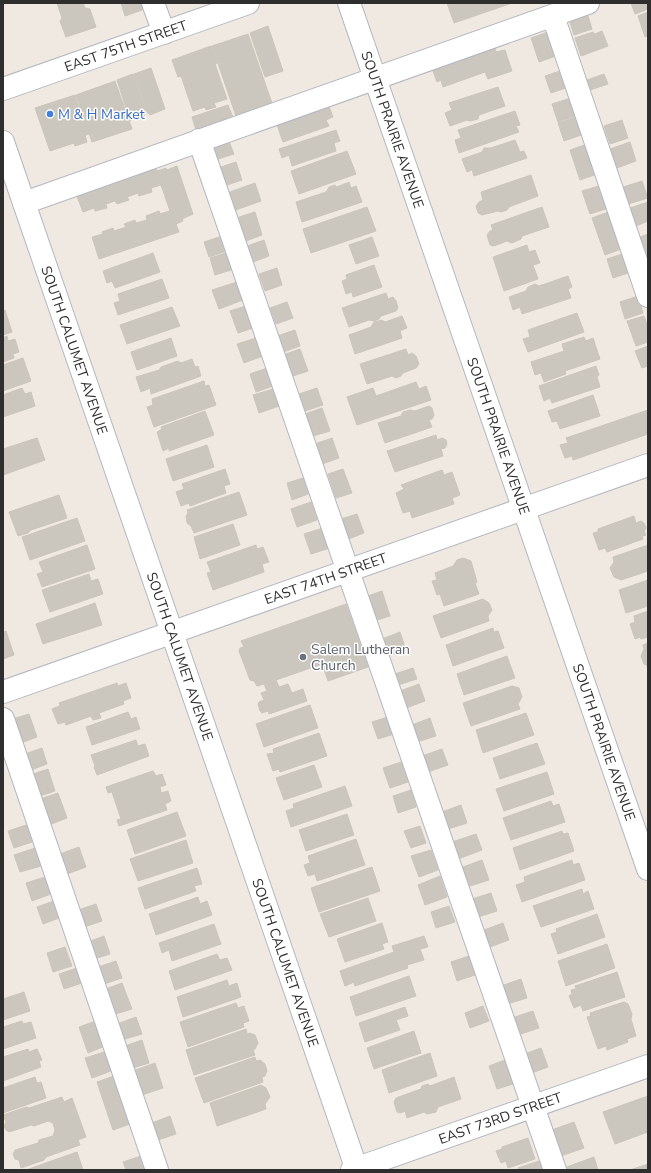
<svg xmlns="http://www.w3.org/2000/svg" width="651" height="1173" font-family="'Nunito Sans',sans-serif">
<rect width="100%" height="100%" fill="#efe9e1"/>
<path fill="#cbc7bf" stroke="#cbc5ba" d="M57,3h26l2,5 5,1 6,18 -30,10 -6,-16 2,-3z
M121,3h22l2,6 -20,7z
M447,3h65l-58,20z
M631,3h17v6l-13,5z
M648,12v24l-3,1 -7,-21z
M587,13l5,16 -18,6 -5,-16z
M268,26l15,45 -18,6 -15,-44z
M602,31l6,15 -27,10 -6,-18 18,-6 2,2z
M548,32l8,24 -17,6 -8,-24z
M248,34l25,72 -36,13 -25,-73z
M211,46l6,17 -2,1 12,35 -13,4 2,4 -10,3 -1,-3 -12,4 -12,-35 -3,1 -6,-17z
M495,47l1,5 9,-2 7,21 -24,8 -3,-7 -42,15 -2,-7 -4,2 -5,-14z
M151,68l14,41 -15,6 -3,-3 -13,-38z
M563,70l6,17 -18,6 -6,-17z
M133,74l13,38 -2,4 -14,5 -13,-41z
M604,74l4,10 -18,6 -3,-10z
M115,81l17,48 -40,13 -16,-47z
M498,87l7,19 -26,9 -1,4 -8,2 -3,-1 -17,6 -5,-13 7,-3 -3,-7z
M75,95l4,13 -4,1 3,9 5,-1 6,17 -4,1 2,7 -12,4 -1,-3 -24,8 -15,-43z
M571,98l6,17 -19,7 -6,-18z
M328,104l5,13 -7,3 3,6 -46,16 -7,-20z
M228,105l6,15 -37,13 -5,-16z
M515,111l5,14 -4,1 3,6 -60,21 -4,-13 6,-2 -3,-8z
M578,116l6,18 -20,7 -6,-18z
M622,120l6,18 -18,6 -6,-18z
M336,130l4,11 -6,2 2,8 -44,15 -3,-11 -7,3 -3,-9z
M228,139l6,15 -16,5 -6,-15z
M515,140l5,12 4,-1 3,7 -53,18 -2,-6 -5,2 -5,-13 20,-7 2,-4h7z
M630,142l6,19 -19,7 -7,-19z
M587,144l10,30 -17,6 -10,-30z
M347,151l9,23 -57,20 -8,-23z
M236,162l6,18 -18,6 -6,-18z
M154,163l3,8 9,-3 1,2 10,-4 16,48 -11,5 1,2 -7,3 3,8 -80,27 -7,-22 11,-3 -1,-2 11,-4 1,3 12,-4 -2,-3 11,-4 1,3 11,-3 -1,-4 13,-5 1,3 10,-3 -9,-26 -10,3 1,4 -13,4 -1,-3 -11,4 2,3 -12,4 -2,-3 -9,3 1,4 -12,3 -1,-3 -11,4 -8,-21z
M531,175l7,21 -29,11 -2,3 -6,2 -3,-1 -16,4 -4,-2 -2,-7 3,-4 4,-2 -2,-8z
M642,181l6,17 -20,6 -5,-17z
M349,182l2,6 5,-2 6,16 -60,20 -6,-20 30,-10 3,-5 6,-2 2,2z
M255,183l6,18 -28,10 -6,-18z
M602,185l7,23 -19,6 -8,-23z
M648,202v19l-12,5 -6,-18z
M367,207l9,24 -65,22 -8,-24z
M542,207l7,20 -27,9 -1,3 -9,4 -5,-2 -13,5 -4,-1 -3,-10 3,-4 3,-1 -2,-5z
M611,211l13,37 -19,7 -13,-37z
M255,212l7,23 -16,6 -7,-24z
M648,234v19l-2,1 -6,-17z
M222,236l5,15 -18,6 -5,-15z
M372,237l7,19 -23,8 -7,-19z
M264,240l5,16 -16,6 -6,-16z
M527,245l2,7 6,-2 5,13 -7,2 5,14 -34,12 -11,-34z
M229,252l5,17 -19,6 -5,-17z
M153,253l7,19 -45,16 -3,-7 -5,2 -4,-12z
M625,253l6,19 -18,6 -6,-19z
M374,265l8,22 -29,10 -1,-5 -6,2 -4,-13 5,-2 -1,-4z
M277,268l5,17 -17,6 -6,-17z
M568,276l4,11 -4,2 3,9 -49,16 -2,-7 -7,3 -4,-13 17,-6 2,-4 7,-3 4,2z
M162,279l7,19 -51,17 -4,-12 6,-2 -2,-7z
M237,282l6,18 -24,9 -7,-19z
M386,293l2,6 5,-2 3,4 2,7 -2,3 -15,5 -2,3 -5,2 -5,-1 -20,7 -7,-19z
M638,296l5,17 -18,6 -5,-17z
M287,302l6,16 -17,6 -6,-16z
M246,306l7,22 -15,5 -8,-22z
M172,307l8,19 -53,18 -7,-19z
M5,310l7,22 -9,3v-24z
M577,313l7,19 -56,20 -5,-13 7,-2 -2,-7z
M402,316l5,12 -7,3 2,7 -47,16 -6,-19 22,-8 3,-5 8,-2 3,2z
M644,316l4,11v15l-12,4 -9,-25z
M295,330l5,16 -17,6 -6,-16z
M7,336l1,5 7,-2 4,13 -6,2 1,4 -11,4v-24z
M584,337l2,4 7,-3 7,21 -35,12 1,3 -22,8 -3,-9 -6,2 -4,-13 33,-11 -2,-7z
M171,338l6,18 -40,14 -6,-18z
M256,338l7,18 -19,7 -7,-19z
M648,346v20l-6,2 -7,-17z
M300,349l8,22 -18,6 -7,-22z
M406,349l2,6 4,-2 4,3 3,8 -3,4 -13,5 -2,3 -5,2 -4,-2 -25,8 -7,-20z
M23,358l8,23 -28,10v-26z
M192,359l3,8 3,-1 3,10 -50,18 -1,-6 -9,4 -5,-15 23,-7 2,-3 17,-6 3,2z
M596,366l3,9 -2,2 3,10 -48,16 -2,-5 -6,3 -5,-15z
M267,368l6,18 -17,6 -6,-18z
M204,381l1,5 4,-1 7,20 -62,22 -7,-20 6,-2 -1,-6z
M416,382l3,7 7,-3 5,14 -74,25 -10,-28 26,-9 3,8z
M22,388l3,6 6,-2 4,14 -32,11v-22z
M317,388l6,17 -21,7 -6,-17z
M273,389l6,17 -20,7 -6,-18z
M593,395l7,21 -40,13 -3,-8 -5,1 -4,-11z
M429,406l3,2 2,7 -2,4 -3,1 3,7 -47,16 -7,-20 23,-7 2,-4 7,-2 5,1z
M322,408l8,23 -17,5 -8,-22z
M648,410v24l-75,26 -1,-4 -7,2 -5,-13 8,-2 -2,-5z
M205,411l9,24 -45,16v-3l-6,3 -6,-19 5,-3 -1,-2z
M436,435l1,5 5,-2 4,2 1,4 -2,4 -4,1 2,7 -48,16 -8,-21z
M37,438l8,22 -42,15v-26z
M332,438l7,20 -17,6 -7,-20z
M207,445l7,22 -41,14 -7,-22z
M225,469l5,15 -6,2 2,7 -36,13 -1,-3 -8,3 -5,-14 8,-3 -2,-5z
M343,469l9,24 -16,5 -8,-24z
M442,470l2,5 8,-3 8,23 -8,3 2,6 -42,14 -2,-7 -7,2 -7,-20 8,-4 -3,-4z
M303,478l5,16 -16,6 -5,-17z
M239,492l8,23 -53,18 -3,-7 -4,-3 -1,-7 2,-3 -1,-3z
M59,495l8,23 -36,12 -3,3 -10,3 -9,-24z
M311,502l6,18 -20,7 -6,-18z
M357,514l7,19 -18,7 -8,-20z
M634,516l2,7 5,-2 3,2 2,5 -2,3 2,4 -4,1 1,3 -36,13 -2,-4 -6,2 -6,-17 5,-1v-3z
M77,518l8,23 -55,19 -8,-23z
M233,524l7,21 -40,14 -6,-22z
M323,528l7,20 -19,6 -7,-20z
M87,545l8,24 -53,18 -5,-13 6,-2 -4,-10z
M256,545l1,4 6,-2 6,15 -7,2 2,8 -51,18 -6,-17 4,-1 -4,-10z
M648,545v26l-27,9 -7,-3 -4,-9 4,-6 -1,-5z
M463,558l8,3 6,21 -2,1 4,11 -35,12 -4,-12 -3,1 -5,-14 5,-1 -2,-7 18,-7 4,-6z
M89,574l2,7 7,-2 5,15 -53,18 -8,-22z
M648,580v26l-22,7 -7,-23z
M382,591l8,25 -16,5 -9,-24z
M483,599l6,4 3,7 -4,6 1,5 -48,17 -8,-22z
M95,603l7,22 -59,19 -7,-20z
M346,604l22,63 -40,14 -6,-17 -46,16 3,7 9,-3 4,9 11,-4 4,12 -38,13 -1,-3 -6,2 -2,-2 -2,-7 1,-2 5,-2 -3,-7 6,-2 -3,-7 -7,2 -3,-5 -4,-1 -11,-29 1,-3 4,-1 -3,-6z
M648,611v26l-7,2 -1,-2 -5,2 -5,-15 5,-2 -1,-6z
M493,628l1,4 4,-1 6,17 -51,18 -7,-21z
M6,631l8,24 -11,4v-27z
M400,632l6,18 -18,6 -6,-17z
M648,643v23l-4,-2 -3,-8 3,-7 -1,-4z
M507,656l8,22 -51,17 -7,-21z
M413,668l4,11 -19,6 -3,-11z
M117,683l1,3 8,-3 5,15 -8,3 1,3 -25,9 2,5 -8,2 -2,-4 -25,9 -1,-3 -7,2 -6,-15 8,-3 -1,-3z
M419,684l6,17 -19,7 -6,-17z
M512,686l7,2 3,9 -4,7 2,5 -49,17 -8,-23z
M310,705l8,23 -54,19 -8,-23z
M128,712l3,7 5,-2 4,12 -48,16 -6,-18z
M526,713l8,22 -51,18 -7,-23z
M29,714l8,23 -16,6 -8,-24z
M388,717l6,17 -16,5 -6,-17z
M430,718l6,18 -19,6 -5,-17z
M319,733l8,23 -47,16 -1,-3 -6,2 -6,-17 7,-1 -1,-4z
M136,740l2,6 7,-2 4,12 -52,19 -3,-8 1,-1 -4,-11z
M537,743l8,21 -45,15 -7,-21z
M42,748l5,16 -16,6 -6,-16z
M442,749l6,16 -20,7 -6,-16z
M401,762l7,20 -18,6 -7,-20z
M314,765l8,22 -38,13 -8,-22z
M48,769l7,22 -15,5 -7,-22z
M153,771l3,5 6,-2 4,11 -6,2 1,6 7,-2 3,10 -6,3 2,6 -48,16 -2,-6 4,-1 -9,-27 -4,1 -2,-6z
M547,772l7,22 -50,17 -8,-22z
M345,786l7,20 -61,21 -5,-16 8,-3 -1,-4z
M411,790l5,17 -18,6 -5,-17z
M58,793l9,25 -18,7 -9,-26z
M551,801l2,5 6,-2 6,18 -54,18 -8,-22z
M461,805l6,18 -19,6 -6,-17z
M177,812l9,24 -51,18 -8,-24z
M347,814l7,21 -48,16 -7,-21z
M26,825l6,17 -18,6 -6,-17z
M420,826l6,17 -15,5 -7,-17z
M562,831l1,3 5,-1 6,18 -54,19 -7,-22z
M476,834l6,16 -24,9 -6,-17z
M356,839l9,26 -48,16 -2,-7 -7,2 -4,-11 6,-2 -2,-7z
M186,840l7,23 -55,18 -8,-22z
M79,847l7,20 -19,7 -7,-20z
M35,848l6,18 -21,6 -6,-17z
M431,850l7,20 -19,7 -8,-21z
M482,860l7,20 -19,6 -7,-19z
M572,860l1,5 6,-2 6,17 -63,22 -6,-17 9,-3 -1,-5z
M372,867l8,24 -61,21 -8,-24z
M197,868l5,16 -8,2 2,5 -51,18 -7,-21z
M440,876l7,21 -22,8 -7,-20z
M45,877l6,17 -19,7 -6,-18z
M582,889l1,5 5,-3 6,18 -53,18 -8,-21z
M491,893l6,18 -19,6 -6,-18z
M198,897l2,7 7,-3 5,14 -56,20 -7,-21z
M368,898l8,23 -47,16 -9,-23z
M54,901l5,17 -16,6 -6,-17z
M96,904l6,17 -18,6 -6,-17z
M449,906l6,16 -19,6 -5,-16z
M597,914l8,23 -47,17 -7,-20 6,-2 -1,-3z
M382,923l6,19 -6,2 2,5 -39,13 -8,-23z
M503,923l6,17 -19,7 -6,-17z
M214,924l7,20 -49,17 -3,-11 -7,3 -3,-10z
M104,936l6,18 -16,5 -6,-17z
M424,936l4,11 -8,2 4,11 -17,5 1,3 -53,18 -1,-4 -9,4 -5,-15 54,-19 -2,-6z
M607,944l8,24 -49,18 -8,-25z
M65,947l7,19 -19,6 -6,-19z
M217,954l3,6 7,-2 5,12 -57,20 -6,-19z
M469,956l6,19 -18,6 -6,-19z
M116,961l6,17 -18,6 -6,-17z
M77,968l5,15 -18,6 -5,-15z
M617,972l8,25 -42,14 -2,-6 -7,3 -5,-12 3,-2 -1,-4 5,-1 -1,-3z
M409,976l7,20 -60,20 -6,-19z
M521,979l6,19 -20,6 -6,-18z
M227,980l2,6 8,-3 4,14 -58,20 -6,-20z
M122,983l10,26 -20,6 -9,-25z
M24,992l6,19 -27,9v-21z
M624,1002l4,2 4,10 -1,5 5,17 -9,3 1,3 -21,8 -1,-4 -8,3 -11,-32 4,-1 -1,-3z
M236,1003l2,5 6,-2 5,15 -6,2 1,4 -56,20 -8,-25z
M483,1006l6,15 -19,7 -5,-15z
M405,1007l3,9 -12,4 4,10 -35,12 -6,-19z
M533,1011l6,17 -21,7 -6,-17z
M136,1017l6,17 -20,6 -5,-16z
M22,1021l1,3 8,-2 5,16 -33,11v-22z
M96,1021l9,25 -17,7 -9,-26z
M246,1029l1,5 3,-1 5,2 3,8 -3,6 -2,1 2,5 -61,20 -8,-25z
M414,1031l7,22 -47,16 -7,-21z
M142,1040l7,23 -16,5 -8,-22z
M541,1048l7,19 -19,7 -7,-19z
M28,1049l1,3 8,-3 5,11 -3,1 2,6 -38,14v-24z
M104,1052l7,19 -19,7 -7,-20z
M430,1053l7,23 -48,17 -7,-23z
M255,1057l1,4 4,-1 5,4 2,7 -2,5 -3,1 1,5 -59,21 -9,-25z
M505,1060l8,24 -16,5 -8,-23z
M155,1063l8,25 -21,7 -9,-24z
M114,1076l16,48 -17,6 -16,-48z
M35,1077l2,6 4,-1 5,16 -43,15v-25z
M454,1077l7,22 -23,8 -2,5 -9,2 -3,-2 -17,6 -2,-7 -4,2 -4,-1 -3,-10 2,-4 25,-9 1,-3 6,-2 2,2z
M261,1085l5,3 4,9 -5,7 1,5 -49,17 -7,-23z
M648,1096v36l-33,12 -12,-32z
M62,1097l2,5 8,-4 14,39 -8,3 2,5 -34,12 -2,3 -23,8 -2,-8 -4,-1 -2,-5 2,-4 23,-7 1,-3 14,-4 2,-6 -2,-7 -5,-2 -14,5 -3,-1 -22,7 -3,-2 -2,-4 2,-4 -3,-7 23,-8 3,1z
M170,1116l6,18 -18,6 -6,-17z
M574,1122l10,26 -26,9 -9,-26z
M528,1138l7,21 -27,9 -2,-7 -5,2 -5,-12 6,-2v-2z
M77,1152l6,18h-57z
M141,1156l5,14h-20l-3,-8z
M594,1157l4,13h-33l-1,-2z
M539,1161l3,9h-23l-1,-2z
M648,1164v6h-18z"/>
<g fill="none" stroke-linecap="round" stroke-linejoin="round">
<g stroke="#b4b7c1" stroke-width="24">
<g id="minor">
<path d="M153,3l11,30"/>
<path id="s1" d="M349,3l299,866"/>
<path d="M553,16l95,280"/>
<path id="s2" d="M3,89l245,-86"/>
<path d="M199,140l356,1030"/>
<path id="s3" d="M3,142l354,1028"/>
<path d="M24,203l564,-200"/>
<path id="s4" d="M3,692l645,-227"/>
<path d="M3,719l154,451"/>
<path id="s5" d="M352,1170l296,-104"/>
</g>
</g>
<use href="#minor" stroke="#fff" stroke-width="22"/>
</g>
<circle fill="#3f7fe0" stroke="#fff" stroke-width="1.5" cx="50" cy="114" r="4"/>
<circle fill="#6b7280" stroke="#fff" stroke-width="1.5" cx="303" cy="657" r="4"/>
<g text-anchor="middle" stroke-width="3" stroke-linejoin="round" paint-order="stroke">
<g font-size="14" fill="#2e2e2e" stroke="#fff">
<text dy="5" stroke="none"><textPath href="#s2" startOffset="130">EAST 75TH STREET</textPath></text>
<text dy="5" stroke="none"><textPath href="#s1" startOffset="134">SOUTH PRAIRIE AVENUE</textPath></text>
<text dy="5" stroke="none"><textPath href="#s3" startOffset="220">SOUTH CALUMET AVENUE</textPath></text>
<text dy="5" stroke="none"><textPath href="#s1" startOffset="458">SOUTH PRAIRIE AVENUE</textPath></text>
<text dy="5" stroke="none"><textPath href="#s4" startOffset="342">EAST 74TH STREET</textPath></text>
<text dy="5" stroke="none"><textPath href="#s3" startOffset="544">SOUTH CALUMET AVENUE</textPath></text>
<text dy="5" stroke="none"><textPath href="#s1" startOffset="782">SOUTH PRAIRIE AVENUE</textPath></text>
<text dy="5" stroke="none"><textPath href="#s3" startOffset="868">SOUTH CALUMET AVENUE</textPath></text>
<text dy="5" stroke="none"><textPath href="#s5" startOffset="157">EAST 73RD STREET</textPath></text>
</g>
<g font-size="14" fill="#366cbe" stroke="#fff" text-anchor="start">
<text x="58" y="119">M &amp; H Market</text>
</g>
<g font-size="14" fill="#5b616d" stroke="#fff" text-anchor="start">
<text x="311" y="654">Salem Lutheran<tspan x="311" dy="16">Church</tspan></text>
</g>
</g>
<rect width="651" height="1173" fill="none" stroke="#2e2e2e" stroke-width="8"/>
</svg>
